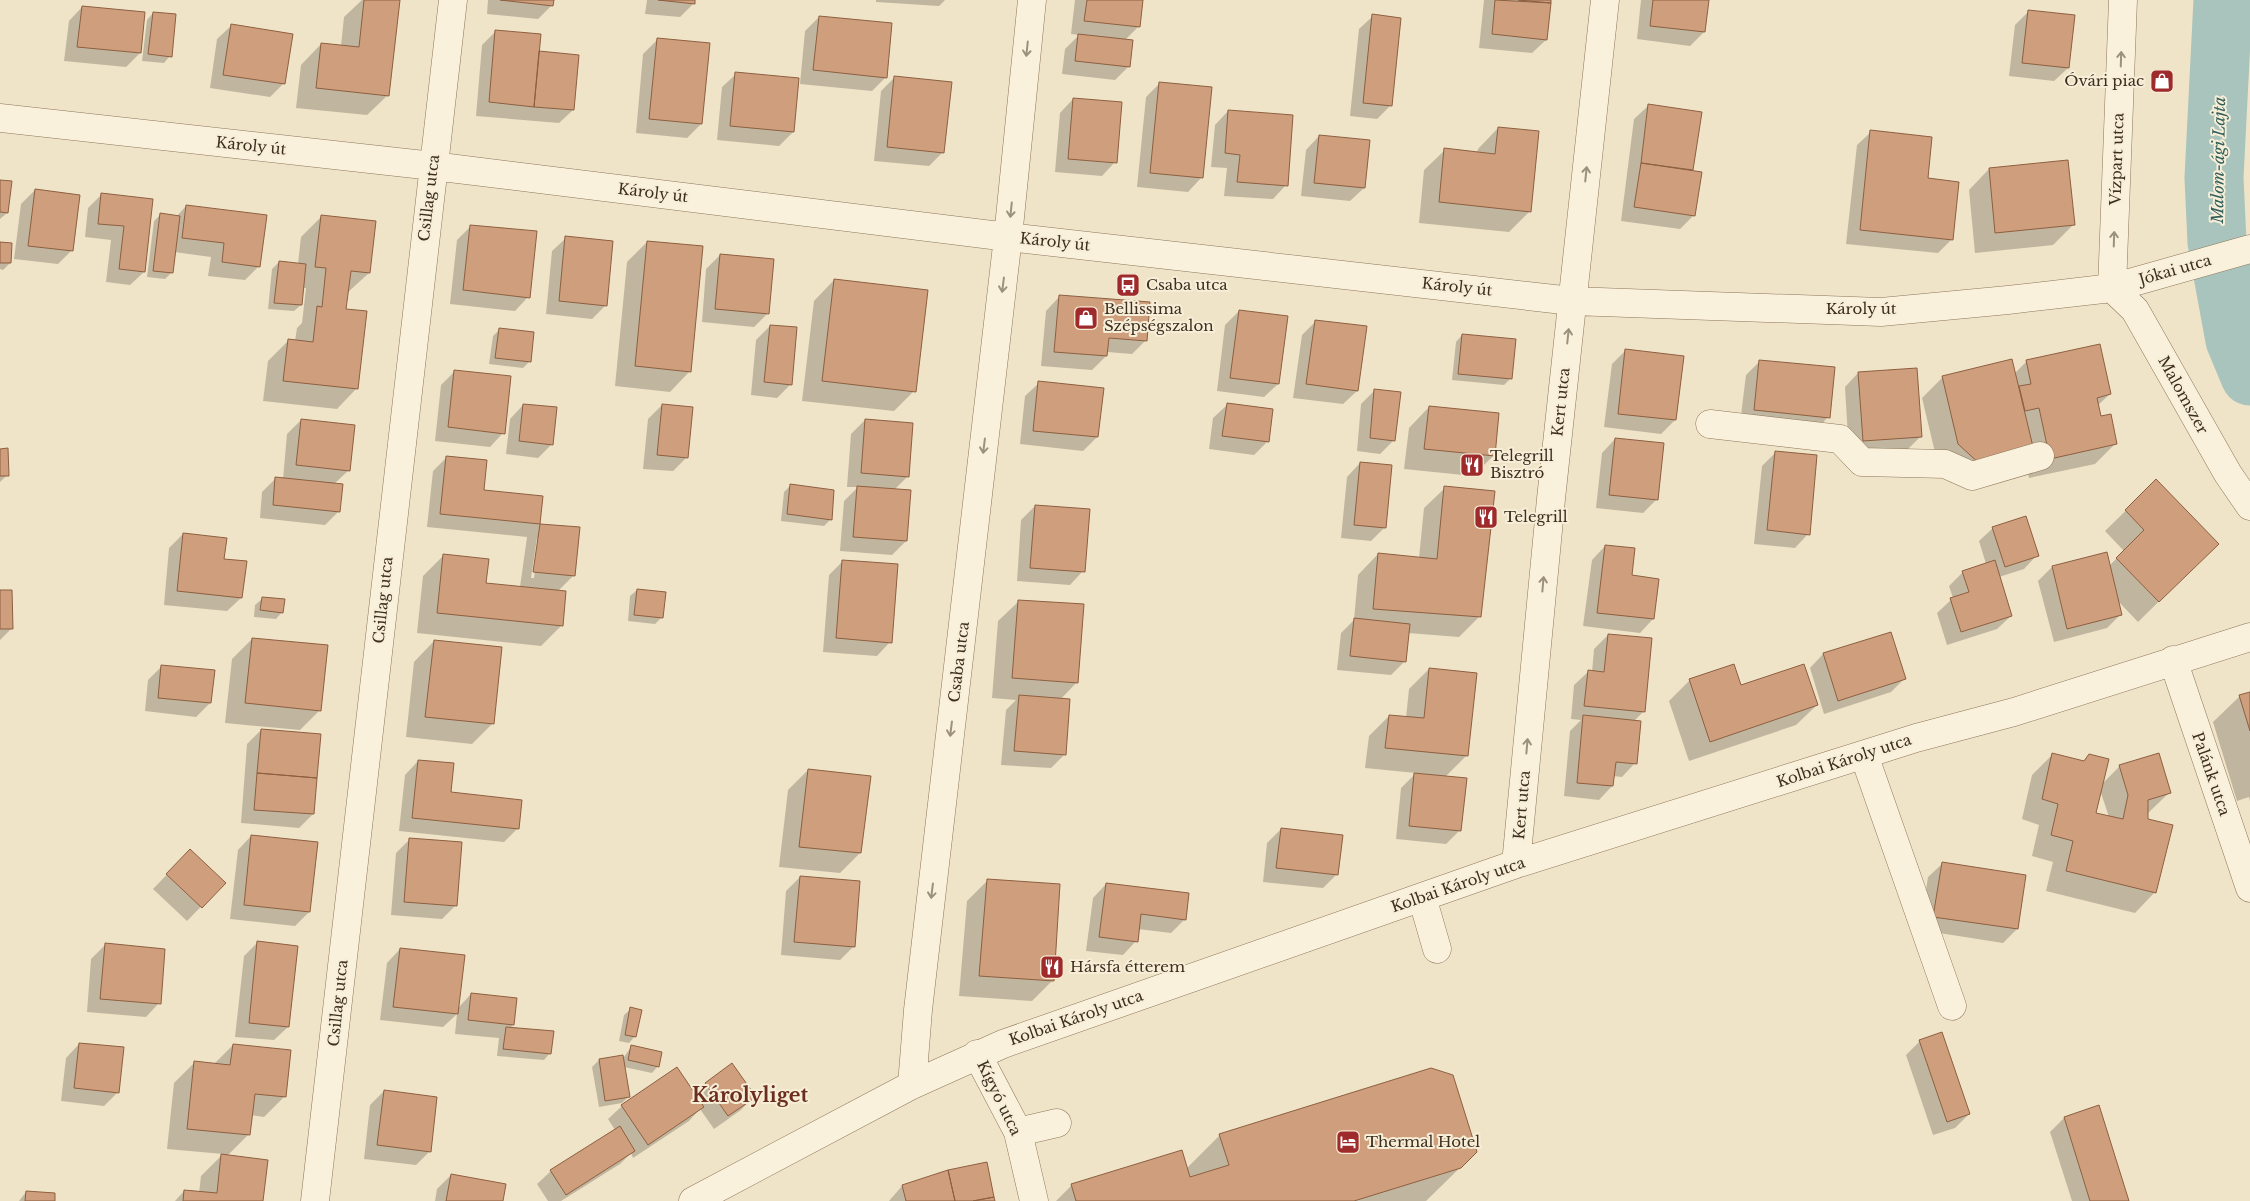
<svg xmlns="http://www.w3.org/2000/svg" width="2250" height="1201" font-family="'Libre Baskerville',serif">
<rect width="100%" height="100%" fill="#f0e4c8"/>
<path fill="#0003" fill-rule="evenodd" d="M362,0h32l-6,95 -21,20 -71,-7 5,-43 20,-21 20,2 3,-29z
M488,0h64v5l-14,14 -51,-5z
M647,0h47v3l-14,14 -35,-3z
M876,0h69l-6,6 -63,-4z
M1075,0h67l-3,26 -15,15 5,25 -14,14 -53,-6 3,-25 14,-14 -8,-1z
M1484,0h66l-4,40 -14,13 -53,-5z
M1641,0h67l-4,32 -14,14 -53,-7z
M82,7l58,46 -14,14 -62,-6 5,-40z
M2029,11l39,57 -14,13 -45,-5 6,-51z
M153,13l17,43 -6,7 -22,-2 5,-41z
M1373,16l18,89 -14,14 -27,-3 9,-87z
M819,17l67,60 -14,14 -72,-7 5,-53z
M231,26l53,57 -14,14 -60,-9 7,-49z
M496,31l42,21 35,58 -14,13 -83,-7 6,-71z
M657,40l51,5 -7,79 -14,14 -51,-5 7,-79z
M736,74l57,58 -14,14 -62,-6 5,-53z
M895,77l48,75 -14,14 -55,-5 7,-70z
M1160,83l41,95 -13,14 -51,-5 9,-90z
M1073,99l42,63 -13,14 -47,-4 5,-59z
M1648,106l53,7 -9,58 2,44 -14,14 -59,-8 13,-102z
M1228,111l58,74 -13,14 -49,-3 3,-28 -16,-1 4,-42z
M1498,128l32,83 -21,21 -90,-9 5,-53 21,-20 32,3 1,-4z
M1871,132l55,47 26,60 -14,14 -92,-9 11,-99z
M1319,136l45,52 -14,13 -49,-5 5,-46z
M1989,169l84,56 -20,20 -78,8 -6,-63z
M0,181l7,32 -7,6z
M35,190l36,61 -13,13 -44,-5 7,-55z
M102,194l50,6 -8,72 -14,13 -24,-3 5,-42 -26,-3 3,-29z
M186,206l73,60 -14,14 -37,-4 3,-19 -37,-5 -3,21 -6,6 -18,-2 7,-56 7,-7 15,3z
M321,217l48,56 -22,20 -2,18 12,77 -20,21 -74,-8 5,-40 20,-20h7l2,-13 5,-5 4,-35h-4l-1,17 -7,6 -26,-2 4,-40 7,-7 19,2 3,-27z
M471,226l57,71 -13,14 -65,-7 7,-64z
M566,238l40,67 -14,14 -46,-5 6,-63z
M647,242l43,129 -20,21 -55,-6 12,-124z
M0,243l10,20 -7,7 -3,-1z
M720,255l48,58 -14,14 -52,-5 4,-53z
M834,280l80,111 -20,20 -92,-10 12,-100z
M1059,297l87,43 -14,14 -25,-2 -1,4 -14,14 -51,-4 5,-55z
M1239,311l39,73 -14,13 -47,-6 8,-66z
M1316,321l41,70 -14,13 -50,-6 9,-63z
M770,326l21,58 -14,14 -26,-3 5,-55z
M499,330l31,31 -7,7 -34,-4 4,-28z
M1462,335l49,43 -7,7 -52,-5 4,-38z
M2099,346l11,48 -13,12 3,12 16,25 -21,21 -66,14 -4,-20 -87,7 -16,-67 21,-21 72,-4 11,-11z
M1625,351l50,69 -14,14 -57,-7 8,-63z
M1759,362l69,55 -13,14 -75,-8 6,-48z
M455,371l48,62 -13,14 -55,-6 6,-56z
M1858,373l63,63 -14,14 -58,4 -4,-67z
M1039,383l58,54 -14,14 -63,-7 5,-48z
M1375,390l19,50 -14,14 -23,-3 4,-47z
M523,405l29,39 -14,14 -32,-4 4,-35z
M662,405l24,53 -13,13 -30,-2 5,-50z
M1227,405l41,36 -14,14 -45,-6 4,-31z
M1429,407l69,7 -5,42 -20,20 -69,-7 5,-41z
M301,420l48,50 -15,14 5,27 -14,14 -65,-7 2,-26 14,-14 7,1 4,-45z
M865,420l42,57 -13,13 12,51 -14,14 -52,-4 4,-50 14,-14h-11l4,-53z
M1615,439l42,60 -14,14 -47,-5 6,-55z
M0,450l7,25 -7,7z
M1776,452l32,82 -13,14 -41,-4 8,-78z
M447,457l36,34 59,6 -3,28 40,3 -6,48 -15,15 4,34 -21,21 -124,-13 6,-57 21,-21 41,29 35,3 7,-50 -100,-10 6,-56zM537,538h2l-5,40h-3z
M1360,463l25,64 -14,14 -30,-3 6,-61z
M2156,481l41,83 -59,58 -21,-22 4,14 -14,14 -53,14 -16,-61 14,-14 54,-13 3,12 15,-15 -19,-20z
M790,486l41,33 -7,7 -43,-5 3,-29z
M1445,488l35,128 -21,21 -51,-4 -3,28 -14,14 -54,-5 4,-37 13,-13 4,-45 20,-21 41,4 5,-50z
M1035,506l48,65 -13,14 -53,-4 4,-61z
M1993,528l44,27 -13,14 -25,8 12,39 -14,13 -50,16 -10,-32 16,-15 -4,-12 14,-14 23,-8 -7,-23z
M183,534l40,26 18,38 -14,13 -63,-6 5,-57z
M1605,546l25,30 23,43 -13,14 -57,-7 9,-66z
M843,561l47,81 -13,14 -54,-4 6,-77z
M637,590l24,28 -6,6 -27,-3 2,-25z
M0,592l12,36 -12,12z
M262,599l20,13 -6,7 -22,-2 1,-12z
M1019,601l58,81 -17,18 4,55 -13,13 -50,-3 5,-55 10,-10 -24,-2 6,-77z
M1890,633l15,45 -14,14 -67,22 -14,-46 13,-14z
M1608,635l36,76 -10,10 1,42 -13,14 -9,-1 -1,10 -13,14 -35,-4 6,-65 11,-11 -10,-1 3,-34 14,-13h4l2,-23z
M252,639l68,71 -20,20 -75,-7 7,-64z
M434,641l59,82 -21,21 -66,-7 8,-75z
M162,666l48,37 -14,14 -51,-6 3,-31z
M1733,666l7,21 77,18 -21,20 -107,36 -20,-60 20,-20z
M1429,669l38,86 -22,22 15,53 -14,14 -50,-5 5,-51 15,-15 -51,-5 4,-32 20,-20 17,2 3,-29z
M2250,693v108l-1,-4 -12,4 -24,-79 27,-26z
M261,730l52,84 -14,14 -58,-5 6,-79z
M2053,754l30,8 6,-7 13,29 18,-18 49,27 -22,21 8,78 -20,21 -89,-22 7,-29 -21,-6 7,-31 -17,-6 10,-44zM2100,790l9,27 -14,-3z
M418,761l32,32 68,35 -14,14 -105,-11 6,-56z
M808,770l52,83 -20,20 -61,-6 9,-77z
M1281,829l55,46 -13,13 -60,-6 4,-39z
M251,836l58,76 -14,14 -65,-7 8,-69z
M410,839l46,66 -14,14 -51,-4 5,-62z
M1942,864l75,65 -14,14 -83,-13 8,-53z
M176,865l48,18 -37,38 -34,-32z
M800,877l54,69 -14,14 -59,-5 5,-64z
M988,880l64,101 -20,20 -73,-5 8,-95z
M1106,884l79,35 -14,14 -33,-4 -2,12 -13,14 -37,-4 7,-53z
M258,942l30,85 -14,13 -39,-3 9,-81z
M105,945l54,58 -13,14 -59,-5 4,-53z
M400,949l58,59 13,-14 42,31 -4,4 41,24 -6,7 -47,-4 2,-18 -44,-4 2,-20 -14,13 -63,-7 7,-57z
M631,1009l4,27 -6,7 -10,-2 5,-26z
M1920,1041l49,73 -14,14 -22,7 -27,-80z
M79,1044l39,48 -14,14 -43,-5 5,-43z
M233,1045l52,51 -21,21 -13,-2 -2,19 -22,22 35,45h-87l9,-10 15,2 2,-17 22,-22 -56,-5 7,-66 21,-21 19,2z
M631,1047l27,19 -6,7 -28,-6 5,29 -7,7 -23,4 -7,-40 7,-7 25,-3z
M732,1065l22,31 -13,14 -27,19 -14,-20 -11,12 -56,37 -2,-5 -11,11 -59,37h-13l-11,-17 14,-13 64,-41 -7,-11 14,-13 72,-11 11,-11z
M384,1091l46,60 -14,14 -52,-6 6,-54z
M2098,1107l30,94h-56l-22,-69 14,-14z
M1220,1135l256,17 -50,49h-370l16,-16 114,-16z
M451,1175l51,26h-67l2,-12z
M902,1186l91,15h-104z
M26,1192l27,9h-34z"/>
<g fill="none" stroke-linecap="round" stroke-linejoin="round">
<path stroke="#a9c4bc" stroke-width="59" d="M2223,0l-9,178 3,64 18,98 15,36"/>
</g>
<path fill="#cf9f7d" stroke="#8d5f41" d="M364,0h36l-11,96 -73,-8 5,-45 38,4z
M500,0h54l-1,6z
M658,0h37v4z
M1087,0h56l-3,27 -56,-6z
M1495,0l56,3 -4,37 -55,-6z
M1518,0h33v3z
M1653,0h56l-4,32 -55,-6z
M82,6l63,6 -4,41 -64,-6z
M2028,10l47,5 -6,53 -47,-5z
M153,12l23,2 -4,43 -24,-3z
M1372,14l29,4 -9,88 -29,-3z
M819,16l73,7 -5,55 -74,-8z
M231,24l62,10 -8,50 -62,-9z
M495,30l46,4 -7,73 -45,-5z
M1078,34l55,6 -3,27 -55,-6z
M657,38l53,5 -8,81 -53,-5z
M539,51l40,4 -5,55 -40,-3z
M735,72l64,6 -5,54 -64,-6z
M894,76l58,6 -8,71 -57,-6z
M1159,82l53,5 -9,91 -53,-5z
M1073,98l49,4 -5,61 -49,-4z
M1648,104l54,8 -9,58 -52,-7z
M1228,110l65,5 -5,71 -51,-4 3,-27 -15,-2z
M1498,127l41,4 -8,81 -92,-10 5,-54 51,6z
M1870,130l62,7 -4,41 31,4 -6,58 -93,-10z
M1319,135l51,5 -5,48 -51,-5z
M2068,160l7,65 -80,8 -6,-65z
M1641,163l61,9 -7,44 -61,-9z
M0,180l12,1 -4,32 -8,-1z
M35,189l45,6 -7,56 -45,-5z
M101,193l52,6 -8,73 -26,-3 5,-43 -26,-2z
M186,205l81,10 -7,52 -38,-5 2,-19 -42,-5z
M160,213l20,3 -7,57 -20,-2z
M321,215l55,6 -6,52 -19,-2 -5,38 21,2 -9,78 -75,-8 5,-42 25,3 4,-36 5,1 4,-39 -11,-1z
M470,225l67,6 -7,67 -67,-8z
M565,236l48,5 -6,65 -48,-5z
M647,241l56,5 -12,126 -56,-6z
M0,242l12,1 -1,20h-11z
M720,254l54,5 -5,55 -54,-5z
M279,261l27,3 -4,41 -28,-2z
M834,279l94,11 -12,102 -94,-11z
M1059,295l91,7 -3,39 -38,-3 -2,18 -53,-4z
M1239,310l49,6 -9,68 -49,-6z
M1315,320l52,6 -9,65 -52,-7z
M770,325l27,2 -5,58 -28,-3z
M499,328l35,4 -3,30 -36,-4z
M1462,334l54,5 -4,40 -54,-5z
M2100,344l11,50 -14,4 4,18 10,-2 6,30 -67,15 -11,-51 -14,3 -6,-25 12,-2 -5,-24z
M1625,349l59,7 -8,64 -58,-6z
M2012,359l22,92 -53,14 -23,-21 -16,-68z
M1759,360l76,7 -5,51 -76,-8z
M1917,368l5,69 -59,4 -5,-69z
M454,370l57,6 -6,58 -57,-7z
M1038,381l66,7 -6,49 -65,-6z
M1374,389l27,3 -6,49 -25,-3z
M1227,403l46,6 -4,33 -47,-6z
M523,404l34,3 -4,38 -34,-4z
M662,404l31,3 -5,51 -31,-3z
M1429,406l70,7 -4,43 -71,-7z
M301,419l54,6 -5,46 -54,-6z
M865,419l48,4 -4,54 -48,-4z
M1615,438l49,5 -6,57 -49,-5z
M8,448l1,28h-9v-27z
M1775,451l42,4 -7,80 -43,-5z
M446,456l41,4 -3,30 59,6 -3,28 -100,-10z
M1360,462l32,3 -6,63 -32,-3z
M275,477l68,7 -3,28 -67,-7z
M2156,479l63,65 -60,58 -43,-44 28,-28 -19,-20z
M790,484l44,6 -2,30 -45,-6z
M857,486l54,4 -4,51 -54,-4z
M1444,486l51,5 -14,126 -108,-8 5,-56 59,6z
M1035,505l55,4 -5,63 -55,-4z
M2026,516l13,40 -34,11 -13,-40z
M540,524l40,3 -5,49 -42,-4z
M183,533l44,5 -3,21 23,2 -5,37 -65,-7z
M1605,545l30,3 -3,27 27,4 -5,40 -57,-6z
M2107,552l15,63 -55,14 -15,-63z
M443,554l46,5 -3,24 80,8 -3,35 -126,-13z
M842,560l56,4 -6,79 -56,-5z
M1995,560l17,56 -51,16 -11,-34 19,-6 -7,-21z
M637,589l29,3 -3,26 -29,-3z
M0,590h12l1,39h-13z
M262,597l23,2 -2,14 -23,-3z
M1018,600l66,4 -6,79 -66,-5z
M1354,618l56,6 -4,38 -56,-6z
M1891,632l15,47 -68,22 -15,-48z
M1608,634l44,4 -7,74 -61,-6 4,-36 16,2z
M252,638l76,7 -7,66 -76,-8z
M434,640l68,7 -8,77 -69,-7z
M1734,664l7,21 63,-21 14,41 -108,37 -21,-63z
M161,665l54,5 -4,33 -53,-5z
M1429,668l48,5 -9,83 -83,-8 4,-33 35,3z
M2250,692v39l-11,-36z
M1019,695l51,4 -4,56 -52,-4z
M1583,715l58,6 -4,43 -21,-2 -3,24 -36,-3z
M261,729l60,5 -4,44 -60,-5z
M2052,753l32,8 5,-7 20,5 -13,54 27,6 5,-24 -9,-30 40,-12 12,40 -23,7v19l25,6 -17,68 -90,-22 7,-30 -22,-6 7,-31 -16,-5z
M418,760l36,3 -3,29 71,8 -3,29 -107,-11z
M808,769l63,7 -10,77 -62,-6z
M257,773l60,5 -3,36 -60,-4z
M1414,773l53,5 -6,53 -52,-5z
M1281,828l62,7 -5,40 -62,-7z
M251,835l67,7 -8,70 -66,-7z
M409,838l53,4 -5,64 -53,-4z
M190,849l36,34 -24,25 -36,-34z
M1942,862l84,13 -8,54 -85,-12z
M800,876l60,5 -5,66 -61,-5z
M987,879l73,5 -6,97 -75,-5z
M1106,883l83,10 -3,27 -45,-6 -3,28 -39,-5z
M257,941l41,5 -9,81 -40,-4z
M105,943l60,6 -4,55 -61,-5z
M400,948l65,7 -7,59 -65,-7z
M471,993l46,5 -3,27 -46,-5z
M630,1007l12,3 -6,27 -11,-2z
M506,1027l48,4 -3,23 -48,-5z
M1942,1032l28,82 -23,8 -28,-82z
M79,1043l45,4 -5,46 -45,-5z
M233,1044l58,6 -5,47 -31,-3 -5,41 -63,-6 7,-68 36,4z
M631,1045l31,7 -3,15 -31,-7z
M623,1055l7,42 -25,4 -6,-42z
M732,1063l24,34 -28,19 -23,-33z
M677,1067l27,40 -56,38 -27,-40z
M1431,1068l22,7 24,77 -16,16 -107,33h-278l-5,-17 111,-34 8,27 39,-12 -10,-31z
M384,1090l53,7 -6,55 -54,-7z
M2099,1105l30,96h-39l-26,-84z
M620,1126l15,25 -69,44 -16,-25z
M221,1154l47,6 -5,41h-80l1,-11 33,3z
M987,1162l7,35 -21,4h-18l-7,-31z
M948,1170l7,31h-49l-4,-16z
M451,1174l55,10 -3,17h-57z
M26,1191l29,2v8h-30z
M994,1197l1,4h-22z"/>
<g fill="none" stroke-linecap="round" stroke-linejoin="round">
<g stroke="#8d765c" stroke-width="29">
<path id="minor" d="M0,118l433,48 575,71 564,64 309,11 127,-12 104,-12 138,-39
M2112,288l11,-288
M2112,288l23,22 93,164 22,32
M1710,424l130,15 22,23 83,2 27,12 68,-20
M2173,660l77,228
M1864,755l88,251
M1516,864l35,-365 54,-499
M1422,897l15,52
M977,1054l41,78 16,69
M912,1085l6,-75 90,-773 24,-237
M1018,1132l39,-9
M315,1201l138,-1201
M693,1201l219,-116 91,-41 513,-180 400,-126 98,-26 236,-75"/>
</g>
<use href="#minor" stroke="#faf1dc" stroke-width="28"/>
</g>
<defs><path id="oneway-shaft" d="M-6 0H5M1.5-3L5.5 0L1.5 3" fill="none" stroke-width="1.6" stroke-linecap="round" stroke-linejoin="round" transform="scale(1.25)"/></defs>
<g stroke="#9c907e">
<use href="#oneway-shaft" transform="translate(1027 49) rotate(96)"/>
<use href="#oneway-shaft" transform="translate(2121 59) rotate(-88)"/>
<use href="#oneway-shaft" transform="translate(1586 174) rotate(-84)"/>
<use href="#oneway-shaft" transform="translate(1011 210) rotate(96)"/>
<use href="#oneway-shaft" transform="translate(2114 239) rotate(-88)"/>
<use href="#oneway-shaft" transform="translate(1003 285) rotate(97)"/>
<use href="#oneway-shaft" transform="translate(1568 336) rotate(-84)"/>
<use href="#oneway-shaft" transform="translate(984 446) rotate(97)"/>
<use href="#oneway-shaft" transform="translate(1543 584) rotate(-85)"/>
<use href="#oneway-shaft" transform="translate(951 729) rotate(97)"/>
<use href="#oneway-shaft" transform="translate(1527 746) rotate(-85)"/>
<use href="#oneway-shaft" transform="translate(932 891) rotate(97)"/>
</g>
<defs>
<g id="shop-square" transform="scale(1.25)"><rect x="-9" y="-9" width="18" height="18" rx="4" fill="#9e2a2b" stroke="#f7eed8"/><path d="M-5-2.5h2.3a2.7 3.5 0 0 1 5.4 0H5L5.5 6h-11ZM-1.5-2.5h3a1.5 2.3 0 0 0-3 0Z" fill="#fff"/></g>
<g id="bus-square" transform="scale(1.25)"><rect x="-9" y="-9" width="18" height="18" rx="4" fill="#9e2a2b" stroke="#f7eed8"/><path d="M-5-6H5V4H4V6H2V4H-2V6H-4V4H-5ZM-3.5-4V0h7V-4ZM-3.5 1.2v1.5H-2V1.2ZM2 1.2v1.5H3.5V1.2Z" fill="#fff"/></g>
<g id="restaurant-square" transform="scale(1.25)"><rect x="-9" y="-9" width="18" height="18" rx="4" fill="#9e2a2b" stroke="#f7eed8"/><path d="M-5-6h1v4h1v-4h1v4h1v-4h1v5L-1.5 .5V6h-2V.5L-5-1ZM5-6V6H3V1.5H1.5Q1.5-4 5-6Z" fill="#fff"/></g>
<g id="hotel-square" transform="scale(1.25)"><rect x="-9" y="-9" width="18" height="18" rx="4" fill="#9e2a2b" stroke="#f7eed8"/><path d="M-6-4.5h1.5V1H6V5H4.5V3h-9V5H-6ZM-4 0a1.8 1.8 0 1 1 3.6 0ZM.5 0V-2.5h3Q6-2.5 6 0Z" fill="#fff"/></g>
</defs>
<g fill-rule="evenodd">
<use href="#shop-square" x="2162" y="81"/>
<use href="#bus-square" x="1128" y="285"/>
<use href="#shop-square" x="1086" y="318"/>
<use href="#restaurant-square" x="1472" y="465"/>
<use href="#restaurant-square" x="1486" y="517"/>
<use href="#restaurant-square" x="1052" y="967"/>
<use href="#hotel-square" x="1348" y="1142"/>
</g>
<g text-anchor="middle" stroke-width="4" stroke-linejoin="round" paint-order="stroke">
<g font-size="15" fill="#3d2e20" stroke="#f7eed8" text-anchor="start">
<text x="2144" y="86" text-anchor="end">Óvári piac</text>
<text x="1146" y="290">Csaba utca</text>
<text x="1104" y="314">Bellissima<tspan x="1104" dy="17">Szépségszalon</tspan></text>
<text x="1490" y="461">Telegrill<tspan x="1490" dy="17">Bisztró</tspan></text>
<text x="1504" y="522">Telegrill</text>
<text x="1070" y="972">Hársfa étterem</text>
<text x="1366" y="1147">Thermal Hotel</text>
</g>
<g font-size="15" fill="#3d2e20" stroke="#f7eed8">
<text transform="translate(251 146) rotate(6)" y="5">Károly út</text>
<text transform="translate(2117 159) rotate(-88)" y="5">Vízpart utca</text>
<text transform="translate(653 193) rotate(7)" y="5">Károly út</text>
<text transform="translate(429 198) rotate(-83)" y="5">Csillag utca</text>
<text transform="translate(1055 242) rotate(6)" y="5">Károly út</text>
<text transform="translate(2175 270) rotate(-16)" y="5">Jókai utca</text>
<text transform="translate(1457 287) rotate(6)" y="5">Károly út</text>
<text x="1861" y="314">Károly út</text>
<text transform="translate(2183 395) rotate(61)" y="5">Malomszer</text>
<text transform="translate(1561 402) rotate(-84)" y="5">Kert utca</text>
<text transform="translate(383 600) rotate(-84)" y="5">Csillag utca</text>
<text transform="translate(959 662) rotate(-83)" y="5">Csaba utca</text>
<text transform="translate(1844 761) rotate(-18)" y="5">Kolbai Károly utca</text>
<text transform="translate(2211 774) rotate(71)" y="5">Palánk utca</text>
<text transform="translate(1522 805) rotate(-85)" y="5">Kert utca</text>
<text transform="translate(1458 885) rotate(-19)" y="5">Kolbai Károly utca</text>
<text transform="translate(338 1003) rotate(-84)" y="5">Csillag utca</text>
<text transform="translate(1076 1018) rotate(-19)" y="5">Kolbai Károly utca</text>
<text transform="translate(999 1098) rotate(64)" y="5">Kígyó utca</text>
</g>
<g font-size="16" font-style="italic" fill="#2f5d5a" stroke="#f7eed8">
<text transform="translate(2218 160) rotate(-89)" y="6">Malom-ági Lajta</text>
</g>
<g font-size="20" font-weight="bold" fill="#6b2e1e" stroke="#f7eed8">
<text x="750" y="1102">Károlyliget</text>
</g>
</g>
</svg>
